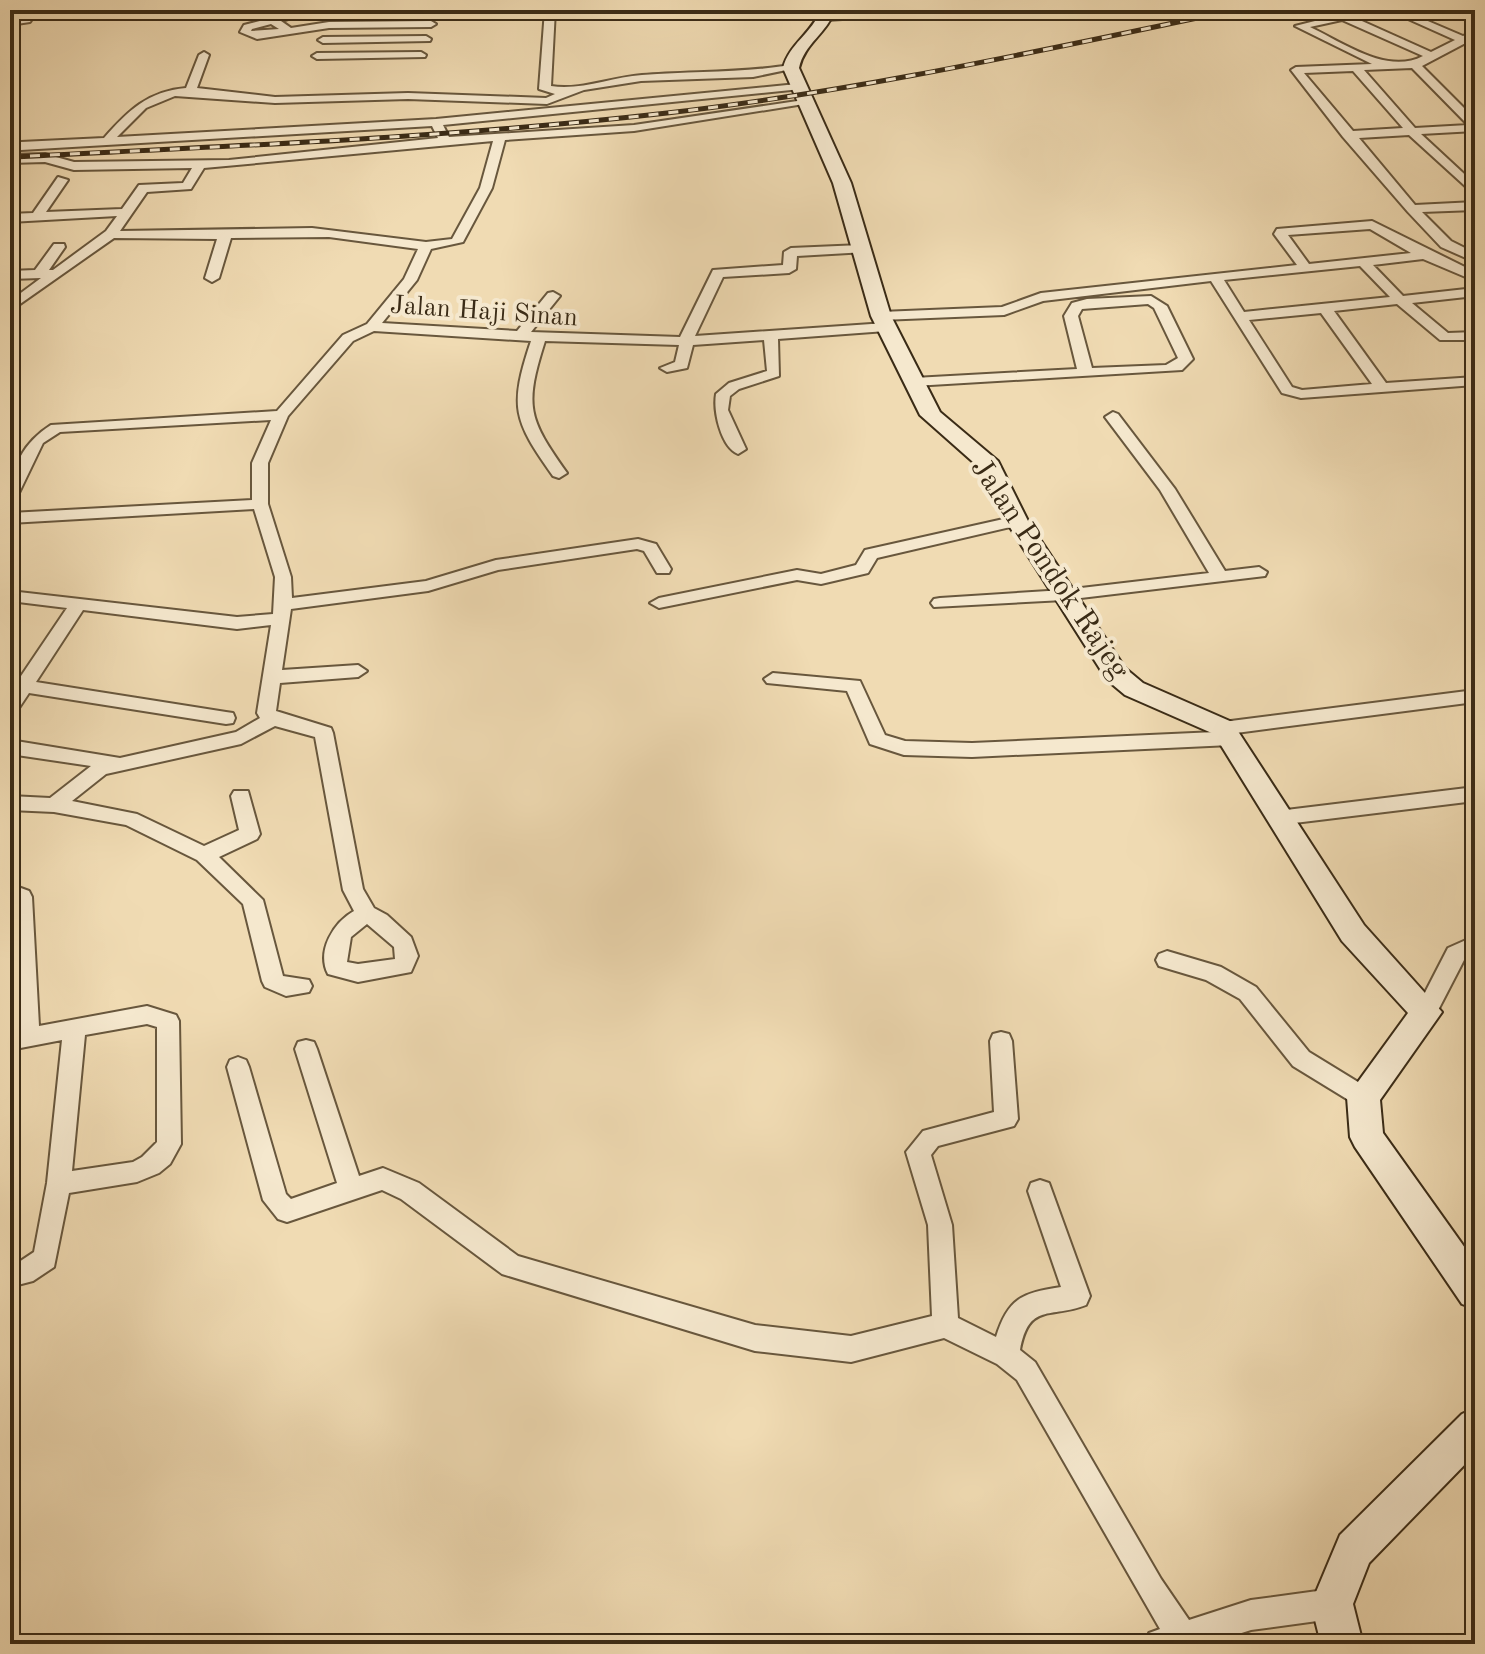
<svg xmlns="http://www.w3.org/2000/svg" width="1485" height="1654" font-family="'Old Standard TT',serif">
<rect width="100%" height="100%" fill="#f0dbb3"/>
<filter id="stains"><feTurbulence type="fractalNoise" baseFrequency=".0025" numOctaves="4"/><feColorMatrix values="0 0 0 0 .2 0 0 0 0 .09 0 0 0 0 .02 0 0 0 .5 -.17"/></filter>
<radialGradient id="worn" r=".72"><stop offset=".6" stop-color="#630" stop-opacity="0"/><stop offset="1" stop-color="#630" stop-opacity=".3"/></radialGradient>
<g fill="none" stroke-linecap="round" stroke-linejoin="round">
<g stroke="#68573d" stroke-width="4">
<path id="minor" d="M28,10h10l-8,12 -20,3v-6l13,-2z
M302,10h18l-39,11 10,7 38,-6 102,-1 5,3 -5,3 -102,1 -72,11 -17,-7 4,-7zM271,24l8,5 -28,2 1,-2z
M545,10h10l-4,76c29,5 61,-9 91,-11 50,-4 99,-2 149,-10l5,3 -43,9 -112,4 -57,9 -37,14 -139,-5 -133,4 -100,-7 -29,12 -29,29 319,-18 361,-35 4,1v4l-358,36 6,12 185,-12 170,-25 6,3 -176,28 -129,9 -13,48 -29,54 -32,7 -14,31 -35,43 135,8 31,-38 5,-1 7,4 -29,36 149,5 33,-67 70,-5 1,-13 7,-4 70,-3 5,1v6l-69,4 -1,13 -7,4 -66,4 -28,59 191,-13 7,4 -7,4 -108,8 1,37 -40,13 -9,7 -2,14 18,39 -8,5c-17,-7 -25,-43 -22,-60l13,-11 38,-12 -3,-31 -71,5 -6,23 -20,4 -7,-4 15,-6 4,-17 -134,-4c-21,66 -17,77 22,132l-8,5 -6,-2c-40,-56 -44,-69 -22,-135l-157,-10 -21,10 -65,75 -20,47v41l23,73 1,21 134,-17 70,-21 142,-21 18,5 15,25 -2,4h-12l-13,-22 -7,-2 -139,21 -70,21 -137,18 -9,61 76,-5 9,6 -9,6 -78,6 -4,28 55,17 2,5 30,156 11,19 13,7 24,22 7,19 -7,16 -53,10 -30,-8c-12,-23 6,-52 26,-63l-11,-21 -28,-153 -40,-11 -34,18 -135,30 -34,27 65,13 67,32 35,-16 -8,-34 3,-5h14l12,43 -3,5 -38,18 44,43 20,76 26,4 3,6 -3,6 -23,4 -21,-9 -3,-6 -19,-77 -46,-44 -71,-35 -72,-13 -44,-2v-14l40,2 41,-32 -81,-12v-14l110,18 116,-26 24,-14 -3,-5 14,-88 -34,4 -154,-19 -47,72 190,30 7,1 2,5 -2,5 -7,1 -197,-31 -12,18 -7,2v-35l9,1 48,-71 -57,-7v-10l227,26 36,-3 2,-37 -21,-68 -244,14v-10l242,-13v-37l19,-43 -211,12 -17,11 -25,52 -8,5c0,-32 14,-58 41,-75l226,-14 66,-76 24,-11 37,-45 14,-30 -89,-12 -98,1 -12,40 -7,4 -7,-4 12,-39 -103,-1 -104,73v-10l31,-23 -31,1v-8l25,-1 19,-26h10l1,3 -16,23h4l53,-39 11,-15 -107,6v-8l23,-1 25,-36 10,3 -22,32 76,-3 17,-24 44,-2 9,-15 -118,2 -29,-8 -35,1v-8l35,-1 29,8 155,-2 209,-22 -6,-12 -411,24 -6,-4 6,-4 83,-4c24,-27 44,-47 82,-50l13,-33 5,-3 5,3 -12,33 78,9 133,-4 138,5 9,-4 -16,-5zM493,141l-13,47 -28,51 -26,3 -114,-14 -192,3 27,-39 44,-3 13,-21zM367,924l27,23 1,12 -37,5 -11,-2 4,-25z
M633,10h10l2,6 -9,2z
M890,10h55l-5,3 -114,7 -5,-3 5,-3z
M1359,10h19l-25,7 78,35 24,-12 -67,-30h14l61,26 12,-5v7l-53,28 53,53v12l-54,3 54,50v11l-66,-60 -50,3 56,67 60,-3v8l-53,2 29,29 24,12v9l-34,-15 -33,-35 -65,-75 -52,-67 5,-3 76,-3 -77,-38zM1342,20l81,36c-36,19 -79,-13 -113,-29zM1412,68l56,57 -53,3 -51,-58zM1353,71l50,57 -50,3 -49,-58z
M1456,10l19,2v7l-18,-7z
M426,36l5,3 -1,2 -107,2 -5,-3 5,-3z
M421,52l5,3 -1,2 -108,2 -5,-3 5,-3z
M1372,221l103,51v9l-52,-22 -50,6 30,31 72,-8v8l-63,7 36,30 27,-1v8h-35l-43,-36 -63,7 52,72 89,-6v8l-174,13 -19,-5 -71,-112 -168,20 -39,14 -123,5 -7,-4 7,-4 121,-5 39,-14 256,-28 -23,-31 3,-5zM1370,229l41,24 -102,11 -21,-29zM1360,266l30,31 -146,15 -20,-32zM1321,313l51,71 -70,6 -10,-3 -43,-67z
M1151,296l16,10 26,53 -11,11 -268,16 -7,-4 7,-4 163,-9 -13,-53 8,-13 15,-4zM1148,304l6,4 24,50 -12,7 -74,3 -14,-52 4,-7z
M1113,412l5,2 57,75 50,82 34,-4 8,5 -2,4 -201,24 -130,7 -3,-4 3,-4 6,-1 124,-8 145,-17 -49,-83 -55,-73z
M1017,516l6,2v6l-146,34 -9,15 -47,11 -24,-4 -138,28 -9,-5 9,-5 138,-28 24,4 35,-9 9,-15z
M773,673l87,8 25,54 20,6 67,2 244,-11 -2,-4 2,-5 7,-1 252,-32v12l-239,31 4,5 -9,7 -259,12 -68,-2 -34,-11 -23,-53 -80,-8 -3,-4z
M1475,787v14l-197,24 -10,-7 10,-7z
M10,884l19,7 3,6 7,129 108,-20 29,9 3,6 2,123 -11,20 -11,9 -22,9 -68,11 -15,74 -21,14 -23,6v-24l9,-1 15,-10 13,-69 15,-143 -52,10v-18l7,-2zM147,1024l10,3v115l-15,15 -9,5 -61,9 13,-136z
M1475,936v18l-11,6 -30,58 -8,3 -8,-3 -3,-6 33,-64z
M1167,951l54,16 35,20 53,65 62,38 4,7 -4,7 -8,3 -8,-3 -62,-38 -53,-67 -34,-19 -47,-14 -3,-6 3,-6z
M1001,1032l8,2 3,7 6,78 -4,7 -76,20 -7,9 21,70 6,93 38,19c12,-39 26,-44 65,-50l-33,-96 3,-8 9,-3 9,3 41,113 -4,9c-36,14 -57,-3 -66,45l15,12 126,217 28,41 62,-20 81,-11 10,5 5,10 -5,10 -10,5 -81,11 -44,14h-62l4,-11 11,-4 -143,-249 -20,-16 -53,-26 -93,24 -96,-11 -253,-77 -101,-75 -19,-9 -95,32 -9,-3 -15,-19 -36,-133 3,-7 8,-3 8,3 3,7 37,127 5,5 46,-16 -42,-134 3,-7 8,-2 8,2 3,7 42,127 24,-8 36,15 99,73 237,69 96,11 81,-20 -4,-91 -22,-73 17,-21 71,-19 -4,-71 3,-7z"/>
</g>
<g stroke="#3a2b16" stroke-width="4">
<path id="secondary" d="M821,10h14c-8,23 -31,34 -36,58l52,115 40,133 49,96 58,49 30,60 97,147 18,15 89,39 132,203 78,87 -62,88 3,33 92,129v47l-13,-5 -107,-157 -5,-10 -3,-40 61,-84 -66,-72 -128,-207 -89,-39 -18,-15 -101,-159 -25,-52 -61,-54 -49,-99 -38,-133 -50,-115c6,-24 29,-35 38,-58z
M1475,1408v46l-106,109 -16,41 10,40h-42l-10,-40 29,-69 122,-121z"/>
</g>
<use href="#minor" fill="#f5e8ce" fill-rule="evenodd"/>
<use href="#secondary" fill="#f5e8ce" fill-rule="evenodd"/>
<g stroke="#3a2b16" stroke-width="5">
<path id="rail" d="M10,157c219,-11 439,-19 657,-44 192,-22 380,-64 569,-103"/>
</g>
<use href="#rail" stroke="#f5e8ce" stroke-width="3" stroke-dasharray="10" stroke-linecap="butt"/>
</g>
<g text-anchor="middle" stroke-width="8" stroke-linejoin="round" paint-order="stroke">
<g font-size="26" fill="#3a2b16" stroke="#f5e8ce">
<text transform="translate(484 310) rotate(4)" y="9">Jalan Haji Sinan</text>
</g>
<g font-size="30" fill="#3a2b16" stroke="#f5e8ce">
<text transform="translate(1051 568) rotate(56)" y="10">Jalan Pondok Rajeg</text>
</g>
</g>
<rect width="1485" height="1654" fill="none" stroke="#f0dbb3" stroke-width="40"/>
<rect x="12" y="12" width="1461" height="1630" fill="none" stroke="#3a2b16" stroke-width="4"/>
<rect x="20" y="20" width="1445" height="1614" fill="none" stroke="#3a2b16" stroke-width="2"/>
<rect width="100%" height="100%" filter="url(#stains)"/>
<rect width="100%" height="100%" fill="url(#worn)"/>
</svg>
